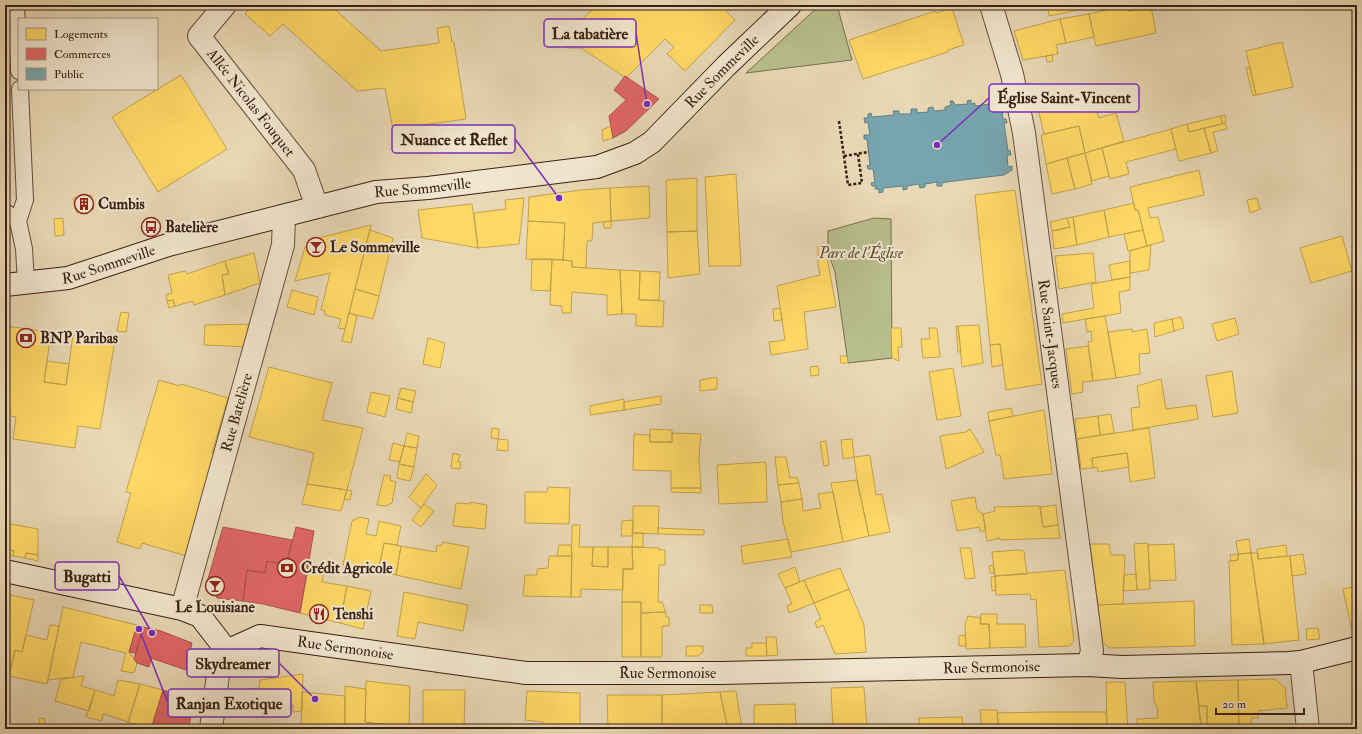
<svg xmlns="http://www.w3.org/2000/svg" width="1362" height="734" font-family="'IM FELL Double Pica',serif">
<rect width="100%" height="100%" fill="#e9d8b5"/>
<filter id="stains"><feTurbulence type="fractalNoise" baseFrequency=".005" numOctaves="4"/><feColorMatrix values="0 0 0 0 .2 0 0 0 0 .09 0 0 0 0 .02 0 0 0 .5 -.17"/></filter>
<radialGradient id="worn" r=".72"><stop offset=".6" stop-color="#630" stop-opacity="0"/><stop offset="1" stop-color="#630" stop-opacity=".3"/></radialGradient>
<path fill="#b8be8d" stroke="#786f50" d="M820,5h17l15,55 -106,13z
M874,218l17,1 1,139 -44,5 -13,-91 -7,-20v-21z"/>
<path fill="#ffd966" stroke="#c4a24d" d="M253,5h77l51,46 58,-8 -2,-15 12,-2 3,16h2l12,77 -73,10 -8,-41 -28,3 -74,-67 -13,12 -25,-22z
M597,5h110l5,5 5,-5h3l15,15 -50,51 -18,-17 7,-7 -9,-8 -39,39 -45,-30h-12l-13,-3z
M1047,5h36l1,4 -35,7z
M1122,5h30l-1,1 -22,5v-6l-7,2z
M1129,5v6l22,-5 5,27 -60,13 -7,-32z
M952,8l12,37 -16,5v2l-85,27 -14,-39 86,-29 1,2z
M1089,14l5,23 -28,6 -6,-24z
M1060,19l6,24 -10,2 2,9 -35,6 -9,-29z
M1282,42l11,45 -37,8 -10,-44z
M1052,55l1,6 -6,1 -1,-6z
M1250,67l6,28 -3,1 -7,-28z
M181,75l46,74 -69,43 -46,-75z
M1069,88l3,15 22,-5 5,20 17,-5 8,28 -39,12 -6,-27 -35,8 -9,-38z
M1225,115l1,7 -4,2 -1,-8z
M1221,116l1,8 -33,8 -2,-8z
M1225,123l2,6 -14,3 5,19 -7,2 -7,-25z
M5,124l3,54h-3z
M1187,124l2,8 15,-4 7,25 -32,8 -8,-32z
M611,126l2,12 -10,3 -1,-11z
M1079,126l6,27 -39,11 -5,-29z
M1171,129l5,20 -50,13 3,12 -19,5 -8,-31z
M1102,148l7,28 -17,5 -7,-28z
M1085,153l7,31 -17,5 -8,-31z
M1067,158l8,31 -23,5 -6,-30z
M1199,170l5,25 -56,13 2,10 8,-1 6,24 -17,5 -9,-36h-3l-5,-23z
M736,174l5,92h-32l-4,-89z
M697,178v53l-30,1 -1,-52z
M649,186l1,32 -39,3 -1,-33z
M610,188l1,33 -18,2 -1,18h-5l-1,27 -14,-1v-6l-9,-1 2,-37 -37,-2 1,-24 52,-7z
M1015,190l27,194 -36,6 -6,-46 -10,1 -15,-150z
M91,195l3,14 -17,4 -4,-15z
M524,198l-5,46 -41,4 -4,-35 32,-4 -1,-9z
M1257,198l3,11 -10,4 -3,-13z
M1134,203l1,7h3l5,20 -34,7 -5,-27z
M472,204l6,44 -10,-2 -46,-8 -4,-28z
M1104,210l5,27 -32,8 -4,-28z
M1073,217l4,28 -23,4 -2,-18 18,-4 -3,-9z
M63,218l1,17 -9,1 -1,-17z
M1067,218l3,9 -18,4 -2,-9z
M528,221l37,2 -2,37 -37,-1z
M611,221v7h-7l-1,-6z
M371,225l-26,104 -7,-1 3,-9 -16,-4v-4l-4,-1 9,-37 -35,8 10,-34 9,-8z
M370,230l23,8 -14,58 -24,-7z
M1143,230l4,16 -19,5 -4,-17z
M697,231l3,43 -32,4 -1,-46z
M1342,236l10,35 -41,12 -11,-35z
M1151,245l-2,25 -19,3v-22z
M818,246l8,5 10,56 -32,5 4,37 -37,6 -2,-13 16,-2 -8,-54 43,-11 -2,-11z
M254,253l6,30 -35,12 -3,-20 7,-1 -4,-13z
M1093,253l3,29 -37,7 -4,-33z
M532,259h20l-2,32 -19,-1z
M552,259l20,2v6l48,3 2,44 -15,1v-20l-35,-3 -1,21h-9v-7l-12,-1z
M225,261l4,13 -7,1 3,20 -31,10 -1,-4 -18,5 -2,-6 -6,1 -1,-6 6,-2 -4,-18 17,-4 2,3z
M1130,261v16l-18,3 -3,-15z
M620,270l20,1 -1,29 25,1 -1,26 -27,-1v-12h-14z
M640,271l20,1 -1,28h-20z
M1130,277v13l-11,2 2,21 -58,10 -1,-9 32,-6 -3,-24z
M355,289l24,7 -6,23 -24,-6z
M292,290l26,7 -4,18 -27,-8z
M173,300l2,6 -6,2 -2,-7z
M780,308l2,12 -8,1 -1,-12z
M121,312l8,1 -3,19 -9,-1z
M349,313l8,3 -6,27 -9,-2z
M1105,316l11,62 -23,3 -5,-39 4,-1 -1,-10 -4,1 -2,-13z
M1181,317l3,11 -10,3 -2,-12z
M1235,318l4,16 -22,7 -5,-17z
M1172,319l2,12 -19,6 -1,-14z
M253,324l-5,23 -44,-2 1,-20z
M979,325l4,38 -21,4 -4,-41z
M5,326l46,6 -7,50 22,3 7,-50 42,6 -15,88 -22,-3 -3,22 -62,-9 3,-22 -11,-2z
M956,326h2l3,26h-3z
M891,328h10l1,19h-4l1,14 -7,-3z
M929,328h8l3,29 -17,1 -2,-19h9z
M1132,329v3l15,-3 3,24 -11,1 1,20 -24,4 -8,-46z
M428,338l17,5 -5,25 -17,-4z
M1000,344l3,21 -11,2 -2,-22z
M1088,346l5,35 -11,1 1,10 -11,2 -6,-45z
M840,356h7l1,7h-7z
M47,361l22,3 -3,21 -22,-3z
M818,366l1,9 -8,1 -1,-9z
M269,367l63,16 -10,37 41,8 -16,62 -40,-6 7,-31 -65,-16z
M953,368l8,48 -24,4 -8,-48z
M1232,371l6,42 -25,4 -7,-41z
M717,377v12l-17,2v-11z
M1161,379l5,30 30,-4 2,14 -65,11 -2,-22 9,-1 -3,-21z
M159,380l21,6 1,-2 47,14 -16,55 5,2 -30,101 -45,-13 -2,6 -23,-7 14,-49 -5,-1z
M401,388l15,3 -3,11 -15,-4z
M371,392l19,4 -5,21 -18,-5z
M661,396v8l-37,6v-8z
M398,398l15,4 -2,11 -15,-4z
M624,399v11l-34,5v-9z
M1011,408l2,8 -24,5 -1,-9z
M1044,410l8,64 -48,5 -4,-24h-4l-7,-34z
M1111,414l3,19 -14,2 -2,-19z
M1098,416l2,19 -23,4 -2,-20z
M492,428l7,1 -1,10 -7,-1z
M1149,428l6,50 -25,4 -3,-29 -35,5 1,10 -12,1 -4,-30z
M650,429l22,1v12h-22z
M970,429l14,23 -38,17 -6,-33 26,-4z
M407,433l12,3 -2,12 -13,-2z
M672,433l29,1 -2,24 2,30h-30v-17l-38,-1 1,-36 16,1v7h22z
M498,439l10,1v11l-11,-1z
M852,439l2,18 -11,2 -2,-19z
M826,441l3,24 -5,1 -4,-24z
M393,443l11,3 -4,16 -11,-2z
M404,446l13,2 -3,19 -15,-3z
M453,453l7,2 -2,7h3l-1,7 -9,-1z
M1127,453l2,14 -31,5 -1,-5 -4,1 -1,-10z
M870,455l6,40 6,-1 8,38 -21,4 -12,-56 -3,-23z
M775,457h11l4,21 7,-1 2,6 -21,2z
M766,462l1,40 -48,2 -2,-39z
M399,464l15,3 -4,14 -13,-3z
M426,474l11,11 -16,23 -12,-11z
M384,475l7,1 -1,4 6,2 -4,21 -6,3 -9,-1z
M857,480l12,56 -26,6 -12,-59z
M799,483l3,16 -21,3 -3,-17z
M307,484l40,6 -6,21 -39,-7z
M548,487l22,1 -1,36 -44,-1v-31h22z
M671,488h30v5l-30,-1z
M347,490l5,1 -2,9 -6,-1z
M833,492l10,50 -52,10 -8,-30 -2,-20 21,-3 1,12 18,-3 -3,-14z
M975,497l2,13 6,4 3,17h-6l-1,-4 -22,4 -6,-30z
M470,502l17,3 -2,24 -32,-3 3,-23 14,1z
M424,504l10,7 -13,16 -9,-7z
M1056,505l2,20 -15,2 -3,-20z
M633,506h26l-1,28 -25,-1z
M1040,506l3,21 15,-2 2,13 -60,2v-2l-13,3 -4,-27 12,-3 -1,-4z
M359,517l10,2 -3,15 10,2 3,-15 22,5 -4,19 -13,-2 -6,29 -35,-7 9,-44z
M633,520l-1,16h-11l1,-15z
M5,523l33,6v26l-12,-2 -1,5 -12,-2 1,-5 -7,-2 -1,6 -1,-1 1,-5h-1z
M572,525h8l-1,22h14l-1,19 16,1v-20h24l1,22h-10v21l-42,-1v8h-10z
M658,528l46,2v5l-46,-1z
M633,533h10v14h-11z
M788,539l4,18 -49,7 -2,-18z
M1249,539l2,14 -13,1 -2,-13z
M443,542l26,5 -8,42 -65,-14 5,-29 35,6 1,-7 4,1z
M384,543l17,3 -5,29 -18,-3z
M1148,543l2,46 -13,1 -3,-46z
M1090,544h19l2,11h14l-2,49 -25,1z
M1174,544l2,36 -26,1 -2,-36z
M559,545h12l1,11h-15z
M1286,545l1,11 -29,3 -1,-10z
M593,547h15v20l-16,-1z
M632,547l27,1v2h6v15h-6l-1,37h4l3,8v2l-24,1v-11h-19l1,-33h10z
M960,548h11l4,30 -10,1z
M7,549l7,2 -1,5 -7,-1z
M1018,550l6,1 3,23 -32,2 -3,-24z
M26,553l12,2v6l-13,-3z
M1251,553h7v6l32,-3 9,84 -35,4z
M1251,553l13,91 -32,1 -3,-84 9,-1v-6z
M1238,554v6l-7,1 -1,-6z
M1303,554l3,20 -14,2 -2,-20z
M549,556h23l-1,41 -48,-1 2,-21h12v-6l11,-1z
M309,565l16,4 -3,13 25,4 -7,37 -40,-10z
M993,565l1,8h-4l-1,-7z
M795,567l5,15 -15,6 -7,-14z
M840,568l9,21 -35,14 -10,-23z
M1065,570l9,71 -4,5 -31,1 -3,-48 -5,1 -1,-6 -34,1 -1,-19z
M1136,574l1,16 -14,1 1,-16z
M995,576l1,14 -4,1 -1,-14z
M804,580l10,23 -25,10 -2,-7 5,-2 -7,-16z
M347,586l24,5 -8,38 -23,-6z
M1357,586v50h-4l-10,-47z
M849,589l15,36 2,27 -31,2 -12,-29 -6,3 -2,-6 6,-3 -7,-16z
M404,592l64,13 -5,26 -45,-9 -3,17 -18,-3z
M5,594l29,6 -12,52 -7,-2 -6,26 -4,-1z
M1194,601l1,45 -85,2 -8,-6 -4,-37z
M622,602h19v55h-19z
M700,605h12l1,8h-13z
M63,607l74,18 -8,27 8,11 -3,10 -13,-2 5,-18 -45,-11 -8,35 -25,3z
M641,613l24,-1 1,1v4h3v9h-7v31h-21z
M981,614h16v10h28l1,23 -36,1 -1,-24h-9z
M968,616l13,2 -1,6h9l1,24 -24,1 -1,-25z
M50,625l9,1 -12,58 -38,-8 6,-26 7,2 4,-17 21,5z
M1318,628l2,11 -13,1 -1,-11z
M965,635l1,11h-7v-10z
M766,637h10l2,18 -11,1z
M752,643h14l1,13h-21v-8h6z
M686,646h17v6l-5,4h-12z
M303,674l-1,37 -9,1v-7l-53,5 7,-21 12,-1 1,-8z
M84,676l-3,10 14,4 -6,21 -34,-10 6,-22z
M1275,679l10,9 2,20 -29,3v7h-7v11h-12l-1,-49z
M118,680l22,4 -12,38 -25,-8 -1,7 -16,-4 9,-27 19,6z
M1238,680l1,49h-21v-4l-11,1v-20h-8l-3,-25z
M366,681l44,5 -1,41 -44,-5z
M1196,681l5,48h-64v-10l21,-1 -1,-12 -3,-4 -1,-20z
M1106,682h19l3,47h-21z
M140,684l23,6 -12,39 -23,-7z
M345,686l21,3 -1,33 8,1 -1,6h-27z
M864,687l3,42h-34l-2,-41z
M423,690h42l-1,39h-41z
M527,691l53,2v36h-37v-7l-18,-2z
M736,691l6,38h-14l-8,-37z
M302,692l43,4v33h-44z
M720,692l8,37h-66v-34z
M607,695h55v34h-32v-2h-22z
M795,704l1,25h-42v-24z
M1199,706h8v20l-6,-1z
M980,710h17l2,19h-17z
M1048,712h58l1,17h-108l-2,-16z
M962,717l1,12h-43l-1,-11z
M40,718l5,1 -1,7 -6,1z
M464,724l26,1v4h-26z
M608,727h22v2h-22z"/>
<path fill="#e06666" stroke="#ae514d" d="M625,76l34,23 -33,32 -13,7 -4,-22 17,-16 -12,-10z
M223,527l69,13 -6,25 -19,-4 -2,12 -18,-3 -4,31 -26,-3 -10,-16z
M296,527l18,4 -14,82 -37,-9 -20,-3 4,-31 18,3 2,-12 19,4z
M137,625l6,2 -7,26 -7,-1z
M143,627l18,4 31,12 -4,17 4,2 -2,6 -3,-2 -1,4 -35,-12 -2,9 -12,-4 -3,-4z
M163,690l30,9 -4,30h-38z"/>
<path fill="#76a5af" stroke="#647d80" d="M1000,99l1,4h2l1,3 -2,1 1,12h3l1,4h-3l4,28 2,-1 1,5h-4l1,12 4,-1v4l-8,5 -58,7 -4,1v3h-5v-4l-12,2v3l-5,1 -1,-4 -12,2v3l-4,1v-4l-20,2v4l-4,1v-4h-4l1,-3h-4l-1,-3 4,-1 -2,-13h-5l-1,-3 3,-1 -3,-26h-3v-4h6l-2,-13 -3,1 -1,-5h4v-4l3,-1 1,4 22,-2 -1,-4h6v3h12v-5h6v4l11,-1v-4l5,-1 1,4 11,-1v-3l6,-2 -1,-4h3l2,4 13,-1 -1,-3 4,-1v4l4,-1v3l22,-3v-3z"/>
<g fill="none" stroke-linecap="round" stroke-linejoin="round">
<g stroke="#654e3c" stroke-width="18">
<path id="lane" d="M16,5l3,66
M20,89l5,111 -7,21 6,28 2,34
M5,212l13,9"/>
</g>
<g stroke="#654e3c" stroke-width="24">
<g id="street">
<path id="s1" d="M225,5l-26,31 105,134 13,37"/>
<path id="s2" d="M991,5l21,69 12,59 66,501 2,17 -4,14"/>
<path id="s3" d="M182,609l101,-364 1,-29"/>
<path d="M1301,662l7,67"/>
<path d="M211,729l8,-62 8,-16"/>
</g>
</g>
<g stroke="#392013" stroke-width="24">
<g id="secondary">
<path id="s4" d="M5,285l63,-7 100,-33 208,-53 52,-4 169,-21 38,-14 17,-11 74,-76 64,-61"/>
<path id="s5" d="M5,571l177,38 18,7 27,35 33,-15 266,37h195l367,-8 34,2 166,-4 13,-1 56,-14"/>
</g>
</g>
<path stroke="#392013" stroke-width="2.5" stroke-dasharray="3 2" stroke-linecap="butt" d="M839,121l9,64 14,-2 -4,-29
M844,156l24,-4"/>
<use href="#lane" stroke="#f1e6cf" stroke-width="16"/>
<use href="#street" stroke="#f1e6cf" stroke-width="22"/>
<use href="#secondary" stroke="#f1e6cf" stroke-width="22"/>
</g>
<defs>
<g id="building-ring" transform="scale(1)"><circle r="9.5" fill="#f1e6cf" stroke="#8f2418" stroke-width="1.5"/><path d="M-4-6H4V6H1V3H-1V6H-4ZM-2.5-4.3h1.7v1.8h-1.7ZM.8-4.3h1.7v1.8H.8ZM-2.5-1h1.7V.8h-1.7ZM.8-1h1.7V.8H.8Z" fill="#8f2418"/></g>
<g id="bus-ring" transform="scale(1)"><circle r="9.5" fill="#f1e6cf" stroke="#8f2418" stroke-width="1.5"/><path d="M-5-6H5V4H4V6H2V4H-2V6H-4V4H-5ZM-3.5-4V0h7V-4ZM-3.5 1.2v1.5H-2V1.2ZM2 1.2v1.5H3.5V1.2Z" fill="#8f2418"/></g>
<g id="bar-ring" transform="scale(1)"><circle r="9.5" fill="#f1e6cf" stroke="#8f2418" stroke-width="1.5"/><path d="M-6-5H6L.8 .8V4.5H3.5V6h-7V4.5H-.8V.8Z" fill="#8f2418"/></g>
<g id="bank-ring" transform="scale(1)"><circle r="9.5" fill="#f1e6cf" stroke="#8f2418" stroke-width="1.5"/><path d="M-6-4H6V4H-6ZM0-2.3a2.3 2.3 0 1 0 0 4.6a2.3 2.3 0 1 0 0-4.6Z" fill="#8f2418"/></g>
<g id="restaurant-ring" transform="scale(1)"><circle r="9.5" fill="#f1e6cf" stroke="#8f2418" stroke-width="1.5"/><path d="M-5-6h1v4h1v-4h1v4h1v-4h1v5L-1.5 .5V6h-2V.5L-5-1ZM5-6V6H3V1.5H1.5Q1.5-4 5-6Z" fill="#8f2418"/></g>
</defs>
<g fill-rule="evenodd">
<use href="#building-ring" x="84" y="204"/>
<use href="#bus-ring" x="151" y="227"/>
<use href="#bar-ring" x="316" y="247"/>
<use href="#bank-ring" x="26" y="338"/>
<use href="#bank-ring" x="287" y="568"/>
<use href="#bar-ring" x="215" y="586"/>
<use href="#restaurant-ring" x="319" y="614"/>
</g>
<g text-anchor="middle" stroke-width="4" stroke-linejoin="round" paint-order="stroke">
<g font-size="15" fill="#392013" stroke="#f1e6cf">
<text dy="5" stroke="none"><textPath href="#s4" startOffset="766">Rue Sommeville</textPath></text>
<text dy="5" stroke="none"><textPath href="#s1" startOffset="125">Allée Nicolas Fouquet</textPath></text>
<text dy="5" stroke="none"><textPath href="#s4" startOffset="430">Rue Sommeville</textPath></text>
<text dy="5" stroke="none"><textPath href="#s4" startOffset="106">Rue Sommeville</textPath></text>
<text dy="5" stroke="none"><textPath href="#s2" startOffset="335">Rue Saint-Jacques</textPath></text>
<text dy="5" stroke="none"><textPath href="#s3" startOffset="204">Rue Batelière</textPath></text>
<text dy="5" stroke="none"><textPath href="#s5" startOffset="367">Rue Sermonoise</textPath></text>
<text dy="5" stroke="none"><textPath href="#s5" startOffset="1015">Rue Sermonoise</textPath></text>
<text dy="5" stroke="none"><textPath href="#s5" startOffset="691">Rue Sermonoise</textPath></text>
</g>
<g font-size="15" font-weight="bold" fill="#392013" stroke="#f1e6cf" text-anchor="start">
<text x="98" y="209">Cumbis</text>
<text x="165" y="232">Batelière</text>
<text x="330" y="252">Le Sommeville</text>
<text x="40" y="343">BNP Paribas</text>
<text x="301" y="573">Crédit Agricole</text>
<text x="215" y="612" text-anchor="middle">Le Louisiane</text>
<text x="333" y="619">Tenshi</text>
</g>
<g font-size="15" font-style="italic" fill="#594832" stroke="#f1e6cf">
<text x="861" y="258">Parc de l'Église</text>
</g>
</g>
<path fill="none" stroke="#7b2cbf" stroke-width="1.5" d="M647 104L636 33M937 145L989 98M559 198L515 139M152 633L119 576M315 699L279 663M139 629L168 703"/>
<g fill="#7b2cbf" stroke="#f1e6cf" stroke-width="1.5">
<circle cx="647" cy="104" r="4"/>
<circle cx="937" cy="145" r="4"/>
<circle cx="559" cy="198" r="4"/>
<circle cx="152" cy="633" r="4"/>
<circle cx="315" cy="699" r="4"/>
<circle cx="139" cy="629" r="4"/>
</g>
<g fill="#f1e6cf" stroke="#7b2cbf" stroke-width="1.5">
<rect x="544" y="19" width="92" height="28" rx="4"/>
<rect x="989" y="84" width="150" height="28" rx="4"/>
<rect x="392" y="125" width="123" height="28" rx="4"/>
<rect x="55" y="562" width="64" height="28" rx="4"/>
<rect x="187" y="649" width="92" height="28" rx="4"/>
<rect x="168" y="689" width="123" height="28" rx="4"/>
</g>
<g font-size="16" text-anchor="middle" font-weight="bold" fill="#392013">
<text x="590" y="39">La tabatière</text>
<text x="1064" y="103">Église Saint-Vincent</text>
<text x="454" y="145">Nuance et Reflet</text>
<text x="87" y="582">Bugatti</text>
<text x="233" y="669">Skydreamer</text>
<text x="229" y="709">Ranjan Exotique</text>
</g>
<rect width="1362" height="734" fill="none" stroke="#e9d8b5" stroke-width="20"/>
<rect x="6" y="6" width="1350" height="722" fill="none" stroke="#392013" stroke-width="2"/>
<rect x="10" y="10" width="1342" height="714" fill="none" stroke="#392013"/>
<rect x="18" y="18" width="140" height="72" fill="#f1e6cf" stroke="#a79784"/>
<rect x="26" y="28" width="20" height="12" fill="#ffd966" stroke="#a79784"/>
<text x="54" y="38" font-size="12" fill="#392013">Logements</text>
<rect x="26" y="48" width="20" height="12" fill="#e06666" stroke="#a79784"/>
<text x="54" y="58" font-size="12" fill="#392013">Commerces</text>
<rect x="26" y="68" width="20" height="12" fill="#76a5af" stroke="#a79784"/>
<text x="54" y="78" font-size="12" fill="#392013">Public</text>
<path d="M1216 708v6h88v-6" fill="none" stroke="#392013" stroke-width="2"/>
<text x="1222" y="708" font-size="12" fill="#392013" stroke="#f1e6cf" stroke-width="3" paint-order="stroke">20 m</text>
<rect width="100%" height="100%" filter="url(#stains)"/>
<rect width="100%" height="100%" fill="url(#worn)"/>
</svg>
